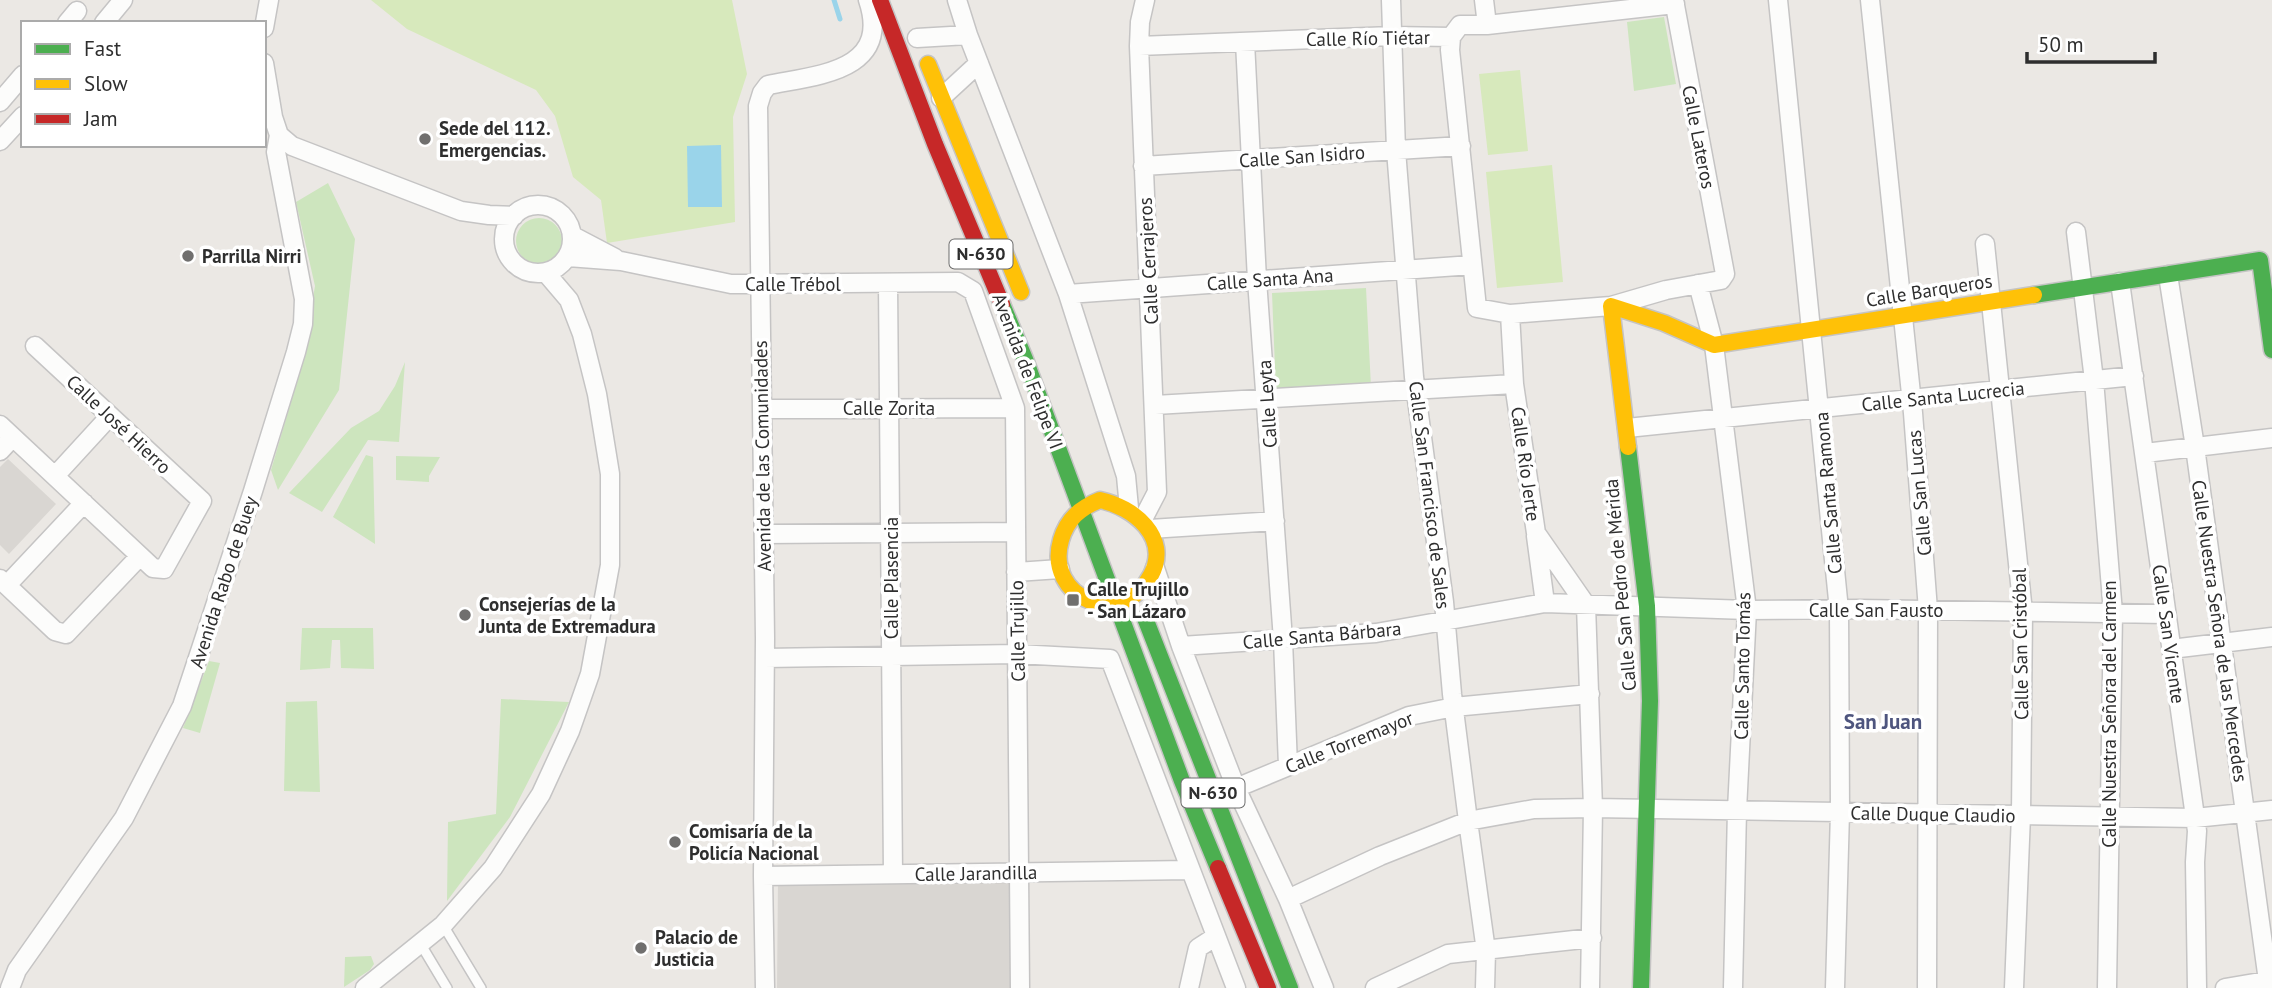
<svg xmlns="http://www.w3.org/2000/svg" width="2272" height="988" font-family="'PT Sans',sans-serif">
<rect width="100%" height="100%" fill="#ebe8e4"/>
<path fill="#cde5be" d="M1664,17l12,67 -42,7 -7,-69z
M328,183l27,56 -16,151 -61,100 -7,-20 29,-99 15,-85 -19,-84z
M516 241a23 23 0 1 1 46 0a23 23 0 1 1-46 0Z
M1366,288l5,99 -95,6 -4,-100z
M405,362l-6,80 -31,-2 -46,72 -33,-19 62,-65 28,-17 16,-25z
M366,455l7,2 2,87 -42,-27z
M396,456l44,1 -11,19v6l-33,-2z
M302,628h71l1,41 -33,-1 -1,-28h-8l-2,28 -30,2z
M209,661l11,2 -20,70 -17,-5z
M501,699l68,3 -59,115 -63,84 1,-79 48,-8z
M317,701l3,91 -36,-1 2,-89z
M371,956l3,8 -4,6 -26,17 1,-30z"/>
<path fill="#d7e9bc" d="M371,0h361l15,74 -14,43 2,105 -128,21 -6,-43 -28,-23 -18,-61 -19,-26 -129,-61z
M1520,70l8,81 -40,4 -9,-81z
M1552,165l11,117 -66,6 -11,-116z"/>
<path fill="#d9d6d2" d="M8,459l48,45 -47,50 -9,-9v-78z
M1009,876l2,112h-234l1,-108z"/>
<path fill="#9ad4ea" d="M721,145l1,62h-34l-1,-61z"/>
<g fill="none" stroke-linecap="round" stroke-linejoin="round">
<path stroke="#9ad4ea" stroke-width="5" d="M834,0l6,19"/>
<g stroke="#c5c4c4" stroke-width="12">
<path id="lane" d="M443,925l38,63
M420,943l27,45"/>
</g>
<g stroke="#c5c4c4" stroke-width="21">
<path id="street" d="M957,0l11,35 100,259 58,182 3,32
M1391,0l5,150 18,227 30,225 8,92 16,127 18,130 -1,37
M1484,0l3,25
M1778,0l61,610 1,202 -5,176
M1870,0l43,413 15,197 -1,378
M67,23l10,-12
M104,23l19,-23
M264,28l5,-28
M1451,37l-1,13 27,258 33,6 4,70 22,149 50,72 7,203 -3,180
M1451,37l9,-12h27l188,-21
M917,38l51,-3
M1245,42l12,238 26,360 5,126
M1139,46l253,-10 59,1
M264,63l9,54 6,18 13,11 169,65 28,4 25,1
M941,98l38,-35
M0,102l23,-27
M0,141l23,-25
M1143,166l318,-20
M504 239a34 34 0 1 1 68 0a34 34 0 1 1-68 0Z
M2076,232l18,148 19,233 -6,375
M573,236l42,22
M1985,244l38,368 -2,203 -7,173
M568,257l53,4 110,23 227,-2 15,9 42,117 5,580
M2168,275l27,172 74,541
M2120,282l77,549 -2,31 2,126
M888,283l5,591
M1698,284l16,61 33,265 -10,200 -4,178
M1068,294l404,-29
M1510,314l101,-8 55,-16 55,-10 4,-6 -51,-274
M1155,405l359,-21
M762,409l253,-1
M0,425l153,143 11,1 38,-68 -167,-155
M1627,428l507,-52
M0,451l13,-14
M2145,453l127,-15
M55,476l55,-60
M1143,519l14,-27 -18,-446 1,-24 5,-22
M1150,529l125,-8
M764,534l252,-2
M1536,536l9,67
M1155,568l26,78 55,142 52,111 36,89
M1016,572l44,-3
M0,579l55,52 11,3 74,-78
M7,585l77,-82
M1181,646l195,-13 169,-30 202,7 112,-1 306,5
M2171,649l101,-12
M765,658l252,-4 93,5 126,329
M1236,788l173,-72 45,-9 136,-13
M763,876l426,-6
M1288,899l92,-43 88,-35 66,-12 59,-1 602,10 77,-8
M10,988l7,-18 107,-152 58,-112 71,-215 43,-139 7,-28 1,-25 -28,-147 3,-17
M365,988l78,-63 50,-57 48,-74 29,-63 20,-57 20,-109v-91l-13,-80 -15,-60 -13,-34 -23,-27
M765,988l-2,-112 2,-238 -7,-532 4,-13 6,-8c49,-10 124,-13 100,-85
M1189,988l9,-40 17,-11
M1375,988l73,-34 144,-16
M2225,988l47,-8"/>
</g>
<g stroke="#c5c4c4" stroke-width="19">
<path id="fast" d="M2034,295l226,-35 12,90
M1002,304l23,55 157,422 36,87
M1628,447l19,159 3,95 -9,287
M1145,618l145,370"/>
</g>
<g stroke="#c5c4c4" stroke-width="19">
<path id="slow" d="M928,64l93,228
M1628,447l-17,-141 53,17 50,22 320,-50
M1100,500c33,7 71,37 51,75 -29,56 -107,23 -90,-35 6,-21 19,-32 39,-40z"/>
</g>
<g stroke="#c5c4c4" stroke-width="19">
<path id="jam" d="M880,0l55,144 67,160
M1218,868l50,120"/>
</g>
<use href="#lane" stroke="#fcfcfb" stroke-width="9"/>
<use href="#street" stroke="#fcfcfb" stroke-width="18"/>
<use href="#fast" stroke="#4caf50" stroke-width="16"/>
<use href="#slow" stroke="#ffc107" stroke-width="16"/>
<use href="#jam" stroke="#c62828" stroke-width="16"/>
</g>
<g fill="#706f6e" stroke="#fff" stroke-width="2.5">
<circle cx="425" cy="139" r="7"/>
<circle cx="188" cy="256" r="7"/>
<rect x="1066" y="593" width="14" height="14" rx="3.5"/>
<circle cx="465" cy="615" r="7"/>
<circle cx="675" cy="842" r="7"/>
<circle cx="641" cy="948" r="7"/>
</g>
<g text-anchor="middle" stroke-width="7" stroke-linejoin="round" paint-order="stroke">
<g fill="#fff" stroke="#6d6d6d" stroke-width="2">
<rect x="949.5" y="239.5" width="63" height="29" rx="5"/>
<rect x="1181.5" y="778.5" width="63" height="29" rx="5"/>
</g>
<g font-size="18" font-weight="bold" fill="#2e2e2e">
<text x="981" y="260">N-630</text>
<text x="1213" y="799">N-630</text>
</g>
<g font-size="19" fill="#2e2e2e" stroke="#fff">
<text transform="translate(1368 38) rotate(-1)" y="7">Calle Río Tiétar</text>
<text transform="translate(1699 137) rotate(79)" y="7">Calle Lateros</text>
<text transform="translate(1302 156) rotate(-4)" y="7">Calle San Isidro</text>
<text transform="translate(1148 261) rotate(-93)" y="7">Calle Cerrajeros</text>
<text transform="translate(1270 279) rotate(-4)" y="7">Calle Santa Ana</text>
<text x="793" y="291">Calle Trébol</text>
<text transform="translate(1929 290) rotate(-9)" y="7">Calle Barqueros</text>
<text transform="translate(1028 371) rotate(69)" y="7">Avenida de Felipe VI</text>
<text transform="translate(1943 396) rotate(-6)" y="7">Calle Santa Lucrecia</text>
<text transform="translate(1267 404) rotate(-94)" y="7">Calle Leyta</text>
<text x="889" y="415">Calle Zorita</text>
<text transform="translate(119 424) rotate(43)" y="7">Calle José Hierro</text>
<text transform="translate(762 456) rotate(-91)" y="7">Avenida de las Comunidades</text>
<text transform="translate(1526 464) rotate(82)" y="7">Calle Río Jerte</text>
<text transform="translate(1828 493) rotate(-95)" y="7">Calle Santa Ramona</text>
<text transform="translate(1919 493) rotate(-95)" y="7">Calle San Lucas</text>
<text transform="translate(1430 495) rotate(83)" y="7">Calle San Francisco de Sales</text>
<text transform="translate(891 578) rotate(-90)" y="7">Calle Plasencia</text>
<text transform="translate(223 582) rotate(-72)" y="7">Avenida Rabo de Buey</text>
<text transform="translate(1620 585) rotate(-95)" y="7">Calle San Pedro de Mérida</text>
<text x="1876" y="617">Calle San Fausto</text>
<text transform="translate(1017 631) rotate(-91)" y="7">Calle Trujillo</text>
<text transform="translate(2220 631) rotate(82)" y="7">Calle Nuestra Señora de las Mercedes</text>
<text transform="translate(2169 634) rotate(82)" y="7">Calle San Vicente</text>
<text transform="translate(1322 635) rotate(-5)" y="7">Calle Santa Bárbara</text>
<text transform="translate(2020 644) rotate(-91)" y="7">Calle San Cristóbal</text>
<text transform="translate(1742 666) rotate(-89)" y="7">Calle Santo Tomás</text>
<text transform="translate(2109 714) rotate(-90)" y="7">Calle Nuestra Señora del Carmen</text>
<text transform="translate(1349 742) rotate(-22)" y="7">Calle Torremayor</text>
<text transform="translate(1933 814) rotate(1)" y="7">Calle Duque Claudio</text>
<text transform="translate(976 873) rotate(-1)" y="7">Calle Jarandilla</text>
</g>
<g font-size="19" font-weight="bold" fill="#2e2e2e" stroke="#fff" text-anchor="start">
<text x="439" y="135">Sede del 112.<tspan x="439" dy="22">Emergencias.</tspan></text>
<text x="202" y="263">Parrilla Nirri</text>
<text x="1087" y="596">Calle Trujillo<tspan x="1087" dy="22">- San Lázaro</tspan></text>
<text x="479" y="611">Consejerías de la<tspan x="479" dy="22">Junta de Extremadura</tspan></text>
<text x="689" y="838">Comisaría de la<tspan x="689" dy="22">Policía Nacional</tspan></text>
<text x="655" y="944">Palacio de<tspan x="655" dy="22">Justicia</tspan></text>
</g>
<g font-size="21" font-weight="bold" fill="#4e557e" stroke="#fff">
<text x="1883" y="729">San Juan</text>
</g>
</g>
<rect x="21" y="21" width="245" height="126" fill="#ffffff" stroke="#ababab" stroke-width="2"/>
<rect x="35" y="44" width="35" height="10" fill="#4caf50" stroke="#ababab" stroke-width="2"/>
<text x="84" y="56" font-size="21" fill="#2e2e2e">Fast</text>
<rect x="35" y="79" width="35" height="10" fill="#ffc107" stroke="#ababab" stroke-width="2"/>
<text x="84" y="91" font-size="21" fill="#2e2e2e">Slow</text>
<rect x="35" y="114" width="35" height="10" fill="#c62828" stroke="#ababab" stroke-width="2"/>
<text x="84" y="126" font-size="21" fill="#2e2e2e">Jam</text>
<path d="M2027 52v10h128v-10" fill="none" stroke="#2e2e2e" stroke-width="3.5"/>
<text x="2038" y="52" font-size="21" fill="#2e2e2e" stroke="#ffffff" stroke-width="5" paint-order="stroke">50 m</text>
</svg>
